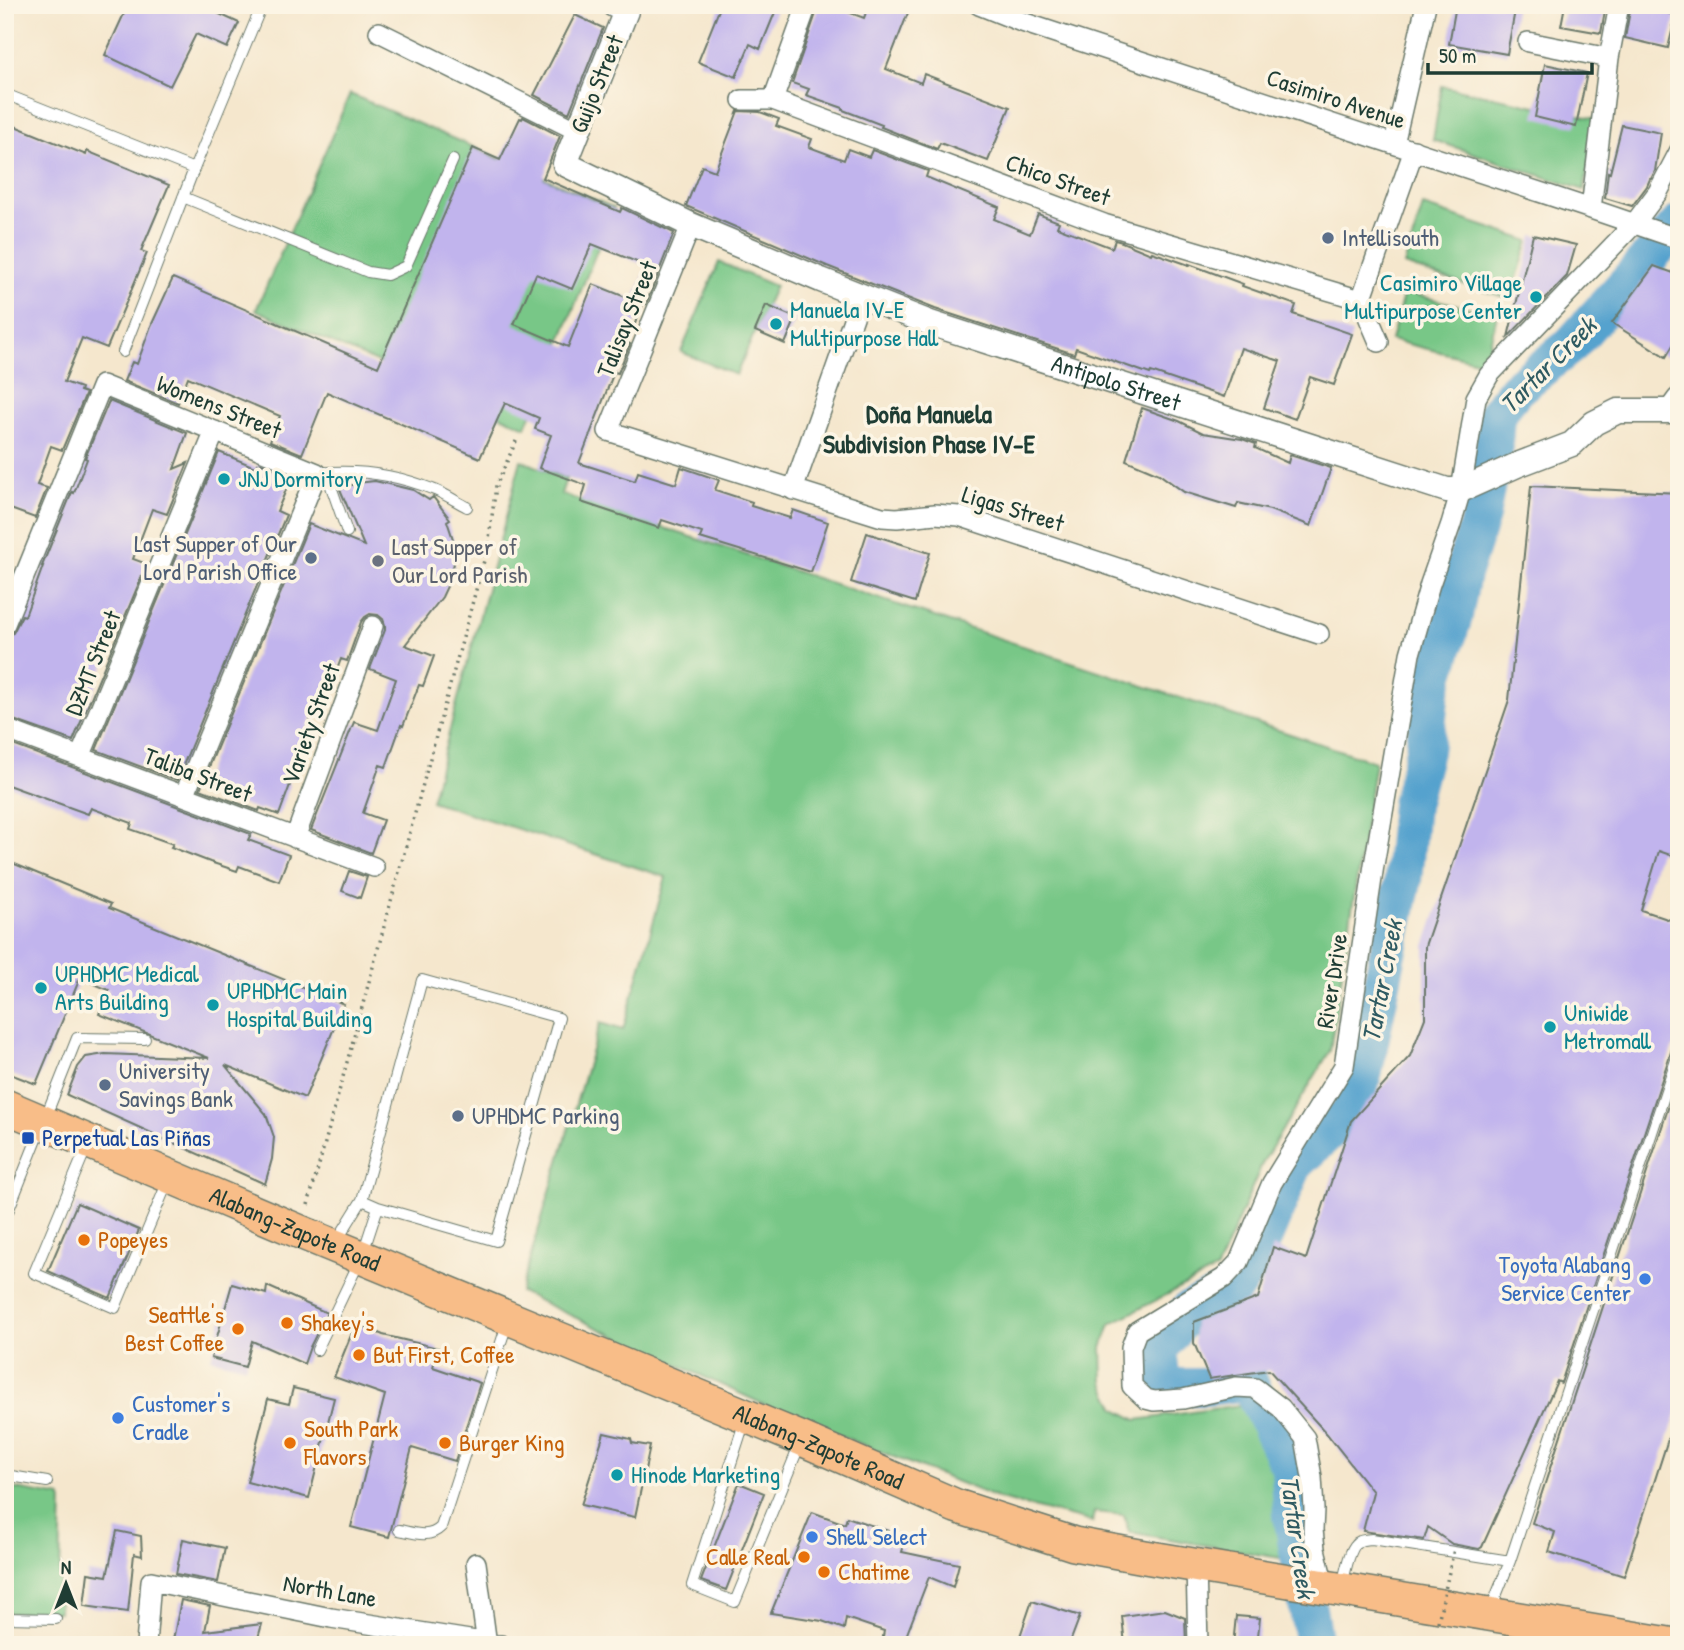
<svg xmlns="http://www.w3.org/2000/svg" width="1684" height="1650" font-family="'Patrick Hand',sans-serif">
<rect width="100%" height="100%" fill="#fcf5e5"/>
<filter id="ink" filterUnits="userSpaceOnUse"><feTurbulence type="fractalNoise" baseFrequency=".0143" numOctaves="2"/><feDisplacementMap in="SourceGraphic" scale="14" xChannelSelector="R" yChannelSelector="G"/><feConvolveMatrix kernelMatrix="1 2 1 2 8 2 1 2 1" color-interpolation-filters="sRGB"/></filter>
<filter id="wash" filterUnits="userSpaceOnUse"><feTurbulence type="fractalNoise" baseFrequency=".00686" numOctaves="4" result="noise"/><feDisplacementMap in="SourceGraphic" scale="28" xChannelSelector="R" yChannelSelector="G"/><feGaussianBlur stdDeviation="1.57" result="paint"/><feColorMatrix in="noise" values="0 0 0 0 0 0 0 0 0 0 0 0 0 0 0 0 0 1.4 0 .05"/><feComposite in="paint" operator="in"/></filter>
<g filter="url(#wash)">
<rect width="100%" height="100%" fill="#f5e7cd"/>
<path fill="#78c787" stroke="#4c825e" stroke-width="2" d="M1442,86l155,33 -13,71 -151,-50z
M350,94l264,114 -88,219 -270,-117z
M1423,206l106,35 -19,58 -106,-34z
M719,262l56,24 -39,89 -55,-23z
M1404,292l93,23 -12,48 -94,-23z
M521,460l45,19 -5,15 814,268 -45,289 -67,111 -46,107 -107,55 -8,24 1,35 13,26 21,11 103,-15 38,37 4,19 4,98 -157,-27 -5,-17 -30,-3 -1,10 -93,-23 -222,-88 -258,-119 80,-269 23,7 43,-153 -235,-76z
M5,1487l57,10 -3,115 -54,1z"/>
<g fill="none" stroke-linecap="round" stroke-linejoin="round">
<path stroke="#55a2ce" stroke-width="38" d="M1314,1645l-22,-130 -2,-47 -41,-86 -46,5h-32l-10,-12 -3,-24 31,-41 45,-21 22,-33 39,-93 54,-50 15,-42 39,-191 7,-75 14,-54 7,-61 23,-74 8,-42 19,-58 13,-71 2,-30 20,-26 54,-43 109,-122"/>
</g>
<g id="blocks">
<path fill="#c1b4ed" d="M128,5h72l39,18 -12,25 -31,-14 -26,52 -65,-31z
M721,5h57l-18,44 -10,-5 -14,33 -38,-15z
M819,5h10l35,13 5,-13h42l-25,64 35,14 3,-9 86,33 -22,54 -48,-18 -3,6 -56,-22 1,-2 -39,-15v-2l-37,-13 3,-6 -17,-6z
M1456,5h60l-9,49 -58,-10z
M1565,5h41l-5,28 -40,-7z
M1631,5l45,10 -8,33 -43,-10z
M575,15l28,13 -34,85 -35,-18z
M1545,64l42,9 -11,54 -41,-10z
M738,111l22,1 19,7 -3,7 36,13 -3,8 35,13 4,-11 21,8 3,-7 56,21 -2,6 73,30 -5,12 36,15 8,-20 21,8 -2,5 55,21 3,-8 7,2 29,12 1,-2 37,13v-1l54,20 -1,2 54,19 -3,9 59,20 -18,51 -24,-8 -15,42 -31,-11 16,-47 -39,-13 -17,49 -73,-25 -1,2 -74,-26 -2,6 -139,-45 -108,-43 -141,-60 16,-40 13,5z
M523,117l37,19 -17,42 77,34 2,-4 52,25 -15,38 -67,-27 -20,45 -36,-15 -22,50 54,23 25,-63 50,20 -16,39 3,1 -12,29 -4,-1 -35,91 56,18 3,-9 38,12 5,-17 38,13 -4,10 37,12 -1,4 39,12 3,-8 35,12 -17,50 -111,-34 2,-5 -40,-13 -3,8 -78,-26 5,-17 -47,-17 12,-33 -16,-6 4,-11 -34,-15 -25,55 -153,-66 -25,62 -32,-13 10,-25 -92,-39 -10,26 -54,-22 8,-19 5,2 14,-38 22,-48 205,89 95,-219 27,12 20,-42 2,1z
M5,122l81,33 1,-4 82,34 -28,66 6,2 -40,95 -25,-10 -18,44 17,6 -1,3 6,2 -24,57 -11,-4 -14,39 10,3 -12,30 -30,-11z
M1622,125l39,8 -6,38 -4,8h-1l-3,7 -15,20 -27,-8 3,-26 2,1z
M1533,235l43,10 -9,31 -59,61z
M1654,266l25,9v60l-13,22 -54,-34z
M646,269l12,5 -12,30 -12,-5z
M766,305l30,13 -11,26 -30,-13z
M109,401l78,32 -13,36 14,-6 -21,51 -15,-5 -19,50 14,5 -74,177 -68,-24v-81l8,-3 9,-18 3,1 18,-50h-1l30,-74 2,1 13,-34 -2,-1z
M1142,408l37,13 24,12 39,6 14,5 -1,4 33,15 2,-8 41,13 -20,58 -41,-16 -32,-7 -2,5 -52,-16 -25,-18 -33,-14z
M219,452l38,16 1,-4 2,1 1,-2 31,13 -15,35 9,4 -109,265 -81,-30z
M375,481l38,9 16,10 4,-3 17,22 -3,2 8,24 -1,18 -4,17 -8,17 -37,48 29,11 -11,30 -4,-1 -16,41 -2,-1 -15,42 -6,-2 -17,48 20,7 -12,33 -60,-23 43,-108 24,8 18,-51 -26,-10 15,-39v-5l-2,-6 -5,-4 -8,-1 -5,3 -4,5 -14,39 -6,-2 -15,40 -7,-2 -32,87 3,1 -11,30 -19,-7 -1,3 -59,-22 109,-265 55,22 -24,-57 17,-6z
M1531,486l148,7v365l-20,-7 -18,59 38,13v121l-4,1 -3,4 -111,334 -4,-2 -75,166 -3,2 -27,-5 -24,-17 -4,13 -61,-9 10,-39 -46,-58 -58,-64 -60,9 -15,-36v-21l64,-24 15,-51 33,12 45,-138 59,-65 15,-38v-72l84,-246z
M867,533l63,20 -15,49 -64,-20z
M5,742l246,92 -3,6 41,15 -10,26 -40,-15 -2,5 -27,-9 -39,-15 2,-3 -43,-15 2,-6 -41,-15 -3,6 -83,-30z
M5,860l106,44 -2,4 235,96 -39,94 -80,-33 41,49 8,23 -2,22 -7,25 -198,-89 11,-28 8,-10 19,-3 104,4 -110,-44 10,-24 -29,-12 -44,106 -31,-12z
M349,871l18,6 -7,21 -18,-7z
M1679,1075v330l-55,171 -75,-24 6,-20 -23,-9z
M77,1203l62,27 -29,68 -62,-27z
M232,1284l34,10 1,-8 60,27 -17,34 -6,17 -52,-23 -7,26 -34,-9z
M356,1323l27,12 55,13 -5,19 47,16 -25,78 -43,-13 -23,89 -38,-10 34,-132 -51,-18z
M293,1388l41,10 -25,100 -62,-16 21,-83 21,5z
M604,1433l27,6 1,4 18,3 -15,71 -54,-12z
M739,1483l25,10 -38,97 -25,-9z
M812,1512l33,12 2,-7 59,20 -4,15 57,12 -6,23 -24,-10 -26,67 -21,-2 2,-11 -38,-13 -2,11 -22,-8 -51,-8z
M117,1531l24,5 1,20 -8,-2 -6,58 -44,-6 4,-33 19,3z
M183,1539l42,9 -7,34 -42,-8z
M181,1600l29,6 -5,25 57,-7 -6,21h-84z
M1032,1601l48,15 -11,29h-52z
M1165,1610l20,8 1,27h-61l-3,-29z
M1236,1616l24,2 -3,27h-24z"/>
</g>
</g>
<g filter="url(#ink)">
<use href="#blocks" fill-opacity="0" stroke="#6a786a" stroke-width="2"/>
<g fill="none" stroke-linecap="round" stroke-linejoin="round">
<g stroke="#6a786a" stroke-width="12">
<path id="service" d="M5,94l189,75
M183,197l185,75 19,3 19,-9 47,-106
M123,352l71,-183 68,-164
M326,472l21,60
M317,473c40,-4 78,1 115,16 12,4 23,12 35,18
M87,1146l-53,127 81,35 53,-127
M5,1219l72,-181 68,1
M336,1242l26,-42 60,-220 137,38 -63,223 -118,-34 -16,-7
M317,1350l45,-94 16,-49
M745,1420l-53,165 43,17 65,-158
M5,1475l42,7
M399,1530c15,3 30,9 42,-3l66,-203
M1342,1586c3,-11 7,-41 18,-45 2,-1 10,-2 12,-2l138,22
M1490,1611l20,-50 169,-510
M5,1618l51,1"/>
</g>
<g stroke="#6a786a" stroke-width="22">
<path id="minor" d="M979,5l40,16 572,188 88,30
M379,32l199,99
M1528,42l81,16
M742,100h31l331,124 257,76
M773,100l34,-95
M1394,144l32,-139
M1591,209l18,-151 10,-53
M691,225l-83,206 274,86 15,1 38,-4 24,2 360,118
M1379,342l-18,-42 53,-150
M793,490l68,-193
M5,624l97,-239 215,88 -133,323
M5,729l369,138
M80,757l135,-326
M295,838l78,-212
M476,1563l11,82
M1196,1566l2,79
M1324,1586l-9,-37 -2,-19 1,-21 -2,-32 -7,-39 -24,-30 -26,-20 -19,-1 -53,12 -29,2 -8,-2 -14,-13 -1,-39 6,-16 87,-53 15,-16 33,-79 72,-117 30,-201 36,-211 20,-70 21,-60 10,-34 15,-92 13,-23 145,-151 24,-32 21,-40
M146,1645l5,-64 180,37 170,27"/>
</g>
<g stroke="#6a786a" stroke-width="27">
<g id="tertiary">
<path id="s1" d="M614,5l12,6 -61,153 126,61 130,55 109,43 517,167h14l56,-25 55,-21 22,-21 24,-12h53l8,-11"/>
</g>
</g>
<g stroke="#6a786a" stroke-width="36">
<g id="trunk">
<path id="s2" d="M5,1106l293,125 504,208 154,67 118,38 71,13 530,88"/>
</g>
</g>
<path stroke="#6a786a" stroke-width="3.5" stroke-dasharray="2 5" stroke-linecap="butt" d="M308,1205l180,-659 8,-60 21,-47"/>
<use href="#service" stroke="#fff" stroke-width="10"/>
<use href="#minor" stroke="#fff" stroke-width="19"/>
<use href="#tertiary" stroke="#fff" stroke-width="24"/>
<use href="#trunk" stroke="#f8bd88" stroke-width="33"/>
<path stroke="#6a786a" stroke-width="3.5" stroke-dasharray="2 5" stroke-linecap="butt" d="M1438,1622l16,-73"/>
</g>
</g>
<g fill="#5c6f8a" stroke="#fcf5e5" stroke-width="2.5">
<circle cx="1328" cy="238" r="7"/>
<circle cx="311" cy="558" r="7"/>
<circle cx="105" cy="1085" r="7"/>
<circle cx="458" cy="1116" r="7"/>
</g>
<g fill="#0f9aa8" stroke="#fcf5e5" stroke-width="2.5">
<circle cx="1536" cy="297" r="7"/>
<circle cx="776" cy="324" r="7"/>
<circle cx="224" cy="479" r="7"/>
<circle cx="41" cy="988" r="7"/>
<circle cx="213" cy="1005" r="7"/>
<circle cx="1550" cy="1027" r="7"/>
<circle cx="617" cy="1475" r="7"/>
</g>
<circle fill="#6b7280" stroke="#fcf5e5" stroke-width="2.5" cx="378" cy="561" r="7"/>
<rect fill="#1a4fb4" stroke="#fcf5e5" stroke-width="2.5" x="21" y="1131" width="14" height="14" rx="3.5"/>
<g fill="#e8710a" stroke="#fcf5e5" stroke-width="2.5">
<circle cx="84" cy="1240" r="7"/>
<circle cx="287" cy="1323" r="7"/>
<circle cx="238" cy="1329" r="7"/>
<circle cx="359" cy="1355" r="7"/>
<circle cx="290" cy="1443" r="7"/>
<circle cx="445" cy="1443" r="7"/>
<circle cx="804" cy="1557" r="7"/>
<circle cx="824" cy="1572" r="7"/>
</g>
<g fill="#3f7fe0" stroke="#fcf5e5" stroke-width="2.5">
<circle cx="1645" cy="1279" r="7"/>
<circle cx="118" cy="1418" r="7"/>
<circle cx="812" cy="1537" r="7"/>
</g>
<g text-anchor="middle" stroke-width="7" stroke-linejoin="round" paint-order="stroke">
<g font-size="24" fill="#1f3d34" stroke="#fcf5e5">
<text transform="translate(597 84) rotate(-68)" y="8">Guijo Street</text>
<text transform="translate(1336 99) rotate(18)" y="8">Casimiro Avenue</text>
<text transform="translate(1058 180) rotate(20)" y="8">Chico Street</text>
<text transform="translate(627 319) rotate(-68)" y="8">Talisay Street</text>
<text dy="8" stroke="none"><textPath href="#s1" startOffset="772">Antipolo Street</textPath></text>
<text transform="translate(219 407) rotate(22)" y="8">Womens Street</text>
<text transform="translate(1013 509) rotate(17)" y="8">Ligas Street</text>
<text transform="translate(93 663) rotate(-68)" y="8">DZMT Street</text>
<text transform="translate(311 724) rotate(-70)" y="8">Variety Street</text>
<text transform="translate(198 775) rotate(21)" y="8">Taliba Street</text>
<text transform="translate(1332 981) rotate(-81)" y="8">River Drive</text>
<text dy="8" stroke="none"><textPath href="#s2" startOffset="315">Alabang-Zapote Road</textPath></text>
<text dy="8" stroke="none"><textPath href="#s2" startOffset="882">Alabang-Zapote Road</textPath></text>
<text transform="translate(330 1591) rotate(10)" y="8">North Lane</text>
</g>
<g font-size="24" fill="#4e5e75" stroke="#fcf5e5" text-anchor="start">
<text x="1342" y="246">Intellisouth</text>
<text x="297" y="552" text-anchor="end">Last Supper of Our<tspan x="297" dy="28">Lord Parish Office</tspan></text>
<text x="119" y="1079">University<tspan x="119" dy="28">Savings Bank</tspan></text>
<text x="472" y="1124">UPHDMC Parking</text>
</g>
<g font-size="24" fill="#0d838f" stroke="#fcf5e5" text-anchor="start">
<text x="1522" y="291" text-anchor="end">Casimiro Village<tspan x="1522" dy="28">Multipurpose Center</tspan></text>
<text x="790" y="318">Manuela IV-E<tspan x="790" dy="28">Multipurpose Hall</tspan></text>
<text x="238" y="487">JNJ Dormitory</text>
<text x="55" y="982">UPHDMC Medical<tspan x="55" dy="28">Arts Building</tspan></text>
<text x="227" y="999">UPHDMC Main<tspan x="227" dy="28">Hospital Building</tspan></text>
<text x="1564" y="1021">Uniwide<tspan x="1564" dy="28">Metromall</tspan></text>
<text x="631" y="1483">Hinode Marketing</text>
</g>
<g font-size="24" fill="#5b616d" stroke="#fcf5e5" text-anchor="start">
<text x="392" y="555">Last Supper of<tspan x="392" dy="28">Our Lord Parish</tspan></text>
</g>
<g font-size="24" fill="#164399" stroke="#fcf5e5" text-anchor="start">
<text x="42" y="1146">Perpetual Las Piñas</text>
</g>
<g font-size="24" fill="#c56008" stroke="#fcf5e5" text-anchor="start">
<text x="98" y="1248">Popeyes</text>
<text x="224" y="1323" text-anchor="end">Seattle's<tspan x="224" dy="28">Best Coffee</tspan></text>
<text x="301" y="1331">Shakey's</text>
<text x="373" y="1363">But First, Coffee</text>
<text x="304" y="1437">South Park<tspan x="304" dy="28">Flavors</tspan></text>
<text x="459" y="1451">Burger King</text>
<text x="790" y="1565" text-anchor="end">Calle Real</text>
<text x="838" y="1580">Chatime</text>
</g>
<g font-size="24" fill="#366cbe" stroke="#fcf5e5" text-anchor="start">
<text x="1631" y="1273" text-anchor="end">Toyota Alabang<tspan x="1631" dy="28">Service Center</tspan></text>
<text x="132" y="1412">Customer's<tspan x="132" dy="28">Cradle</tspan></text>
<text x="826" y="1545">Shell Select</text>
</g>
<g font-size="26" font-style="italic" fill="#2f5b62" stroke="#fcf5e5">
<text transform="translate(1548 365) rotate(-45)" y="9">Tartar Creek</text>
<text transform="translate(1382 981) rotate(-79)" y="9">Tartar Creek</text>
<text transform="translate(1298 1537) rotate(82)" y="9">Tartar Creek</text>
</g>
<g font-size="26" font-weight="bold" fill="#1f3d34" stroke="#fcf5e5">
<text x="929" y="423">Doña Manuela<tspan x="929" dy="30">Subdivision Phase IV-E</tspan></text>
</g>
</g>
<rect width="1684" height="1650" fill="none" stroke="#fcf5e5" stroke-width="28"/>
<g transform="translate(66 1584)" stroke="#fcf5e5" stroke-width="5" paint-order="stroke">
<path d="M0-5L12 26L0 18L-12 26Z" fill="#1f3d34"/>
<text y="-10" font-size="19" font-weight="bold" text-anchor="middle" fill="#1f3d34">N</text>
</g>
<path d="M1428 63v10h164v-10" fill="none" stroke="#1f3d34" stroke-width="3.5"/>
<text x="1439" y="63" font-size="21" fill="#1f3d34" stroke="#fcf5e5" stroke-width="5" paint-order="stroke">50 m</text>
</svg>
